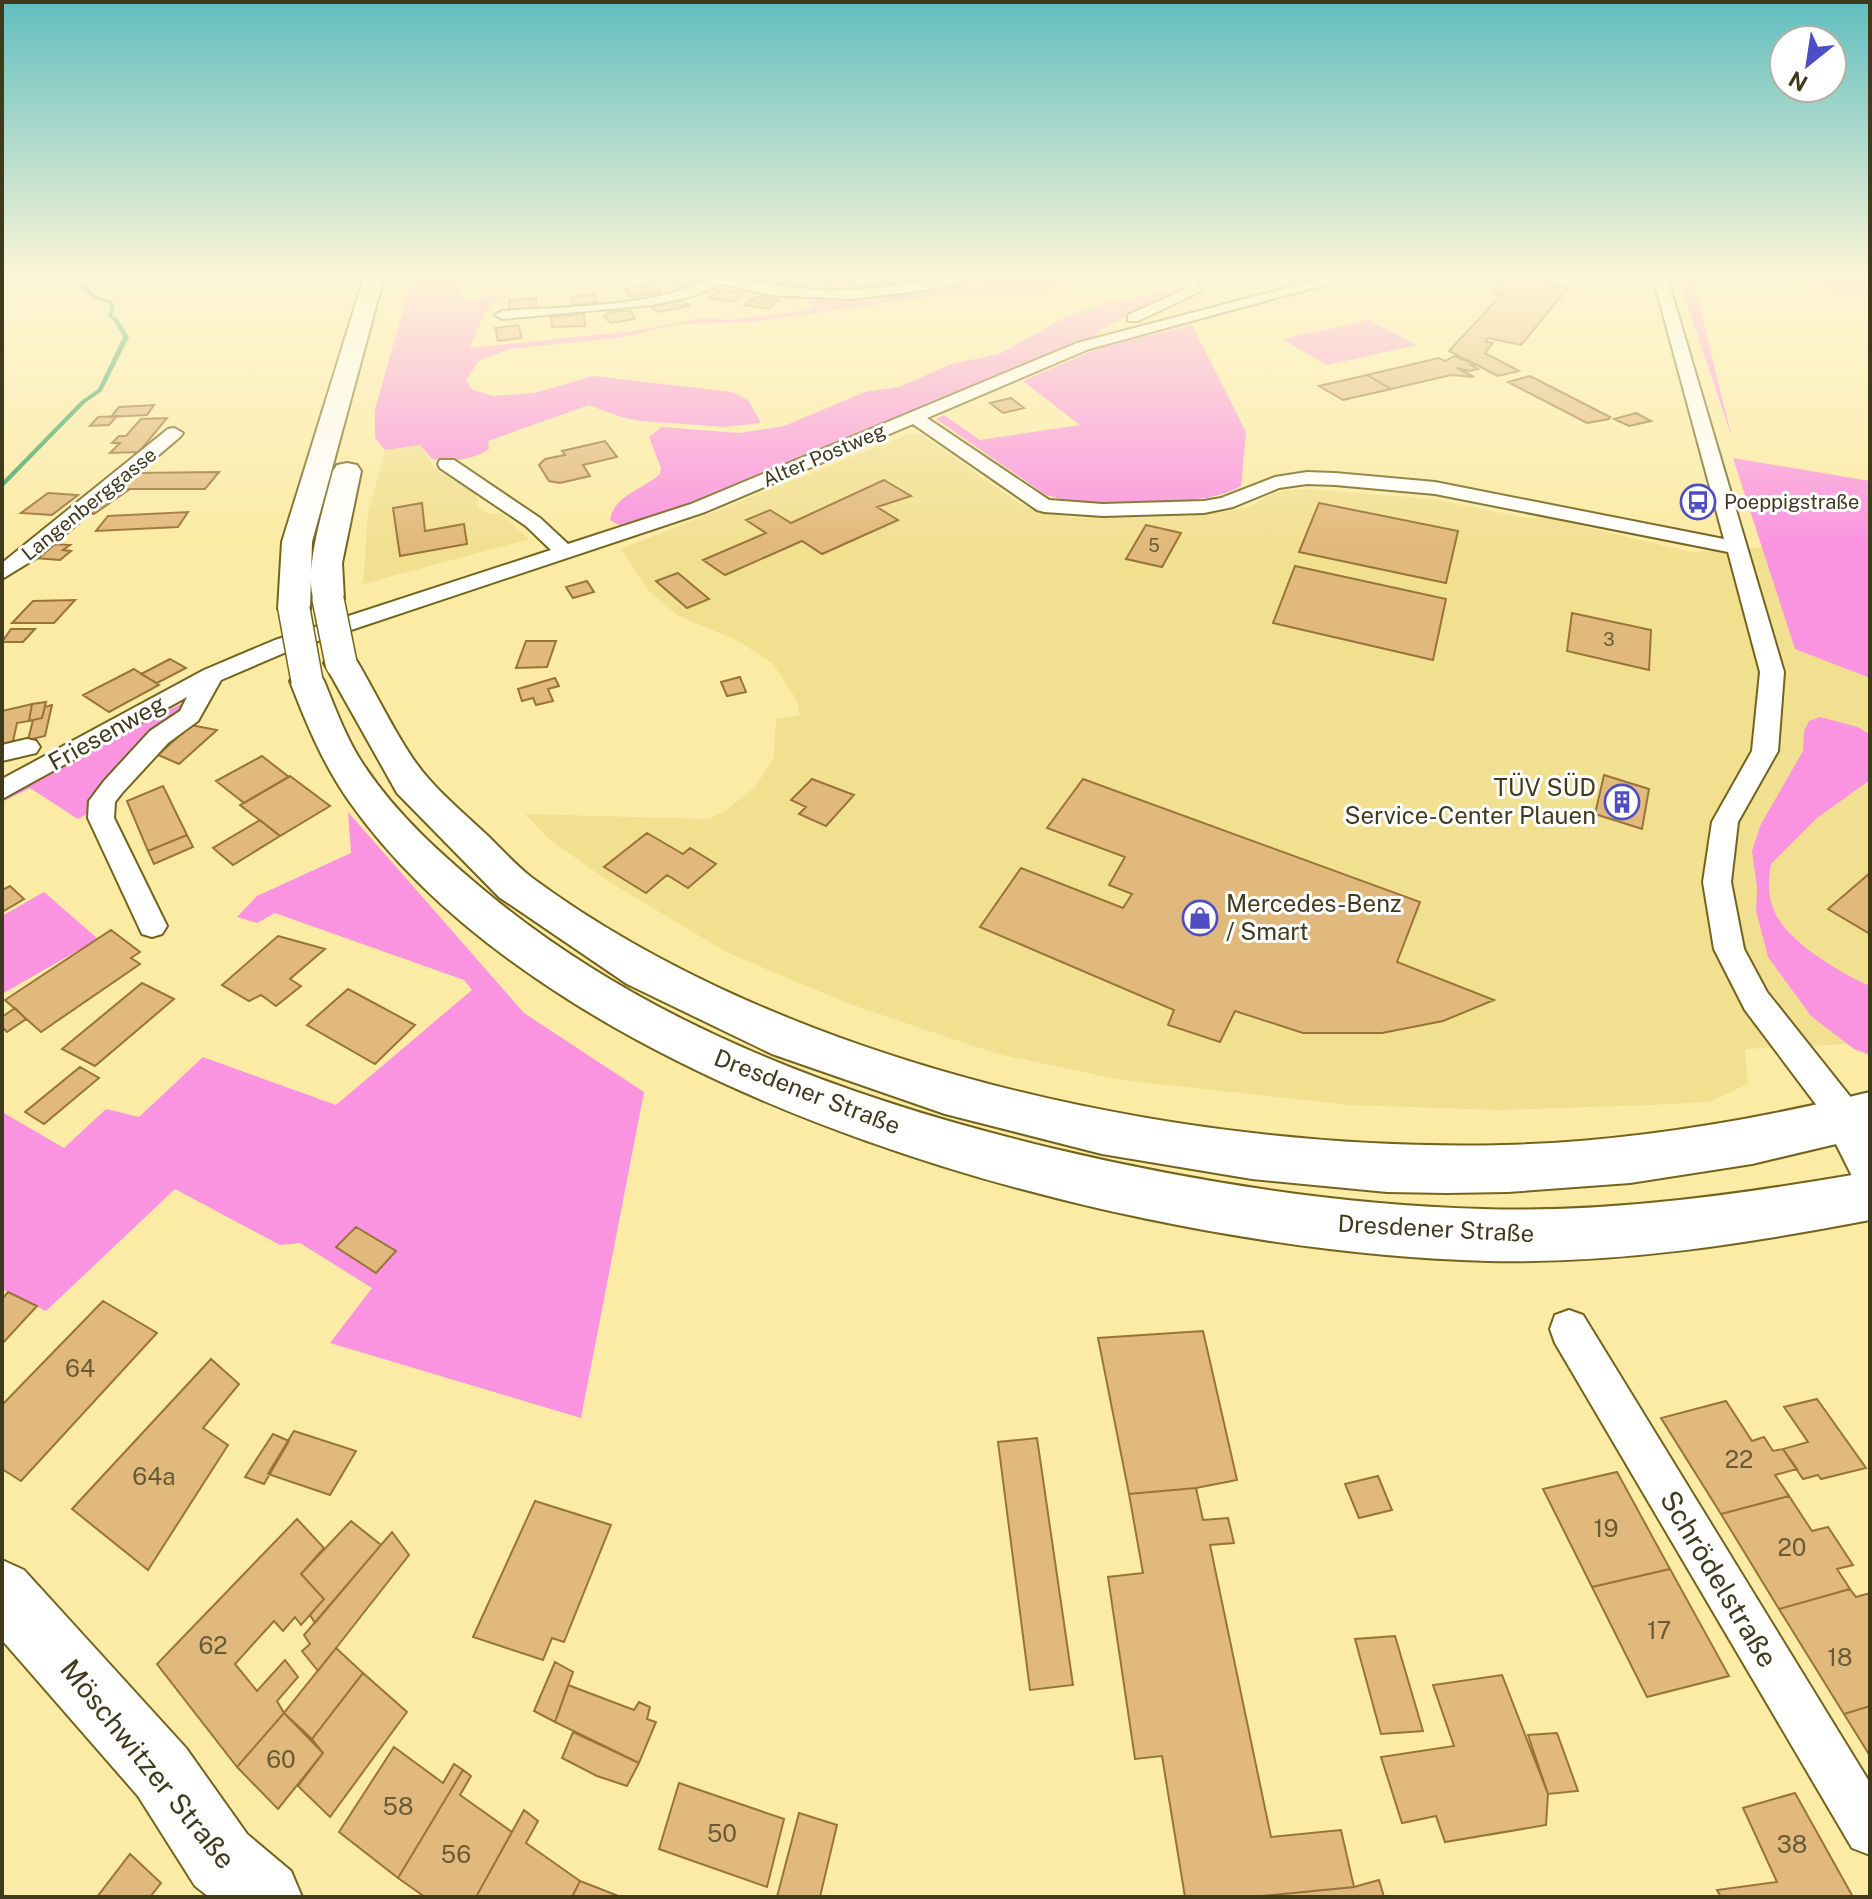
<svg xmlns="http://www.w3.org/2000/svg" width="1872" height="1899" font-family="'Public Sans',sans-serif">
<rect width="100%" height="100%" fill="#fbeba5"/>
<path fill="#f2e091" d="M909,434l13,1 95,67 29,12 33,4 137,-5 33,-6 16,-10 17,-6 24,-2 128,10 87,18 26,1 144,34 72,-5 107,42v454l-125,6 3,35 -39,18 -59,3 -152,5 -147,-5 -230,-25 -123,-26 -146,-49 -126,-53 -118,-71 -59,-42 -24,-25 184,5 16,-8 30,-24 19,-30 2,-38 24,-4 -4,-16 -23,-35 -35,-23 -61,-26 -28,-24 -28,-42z
M420,445l16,25 41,24 1,12 10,8 13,-1 28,26 -166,45 5,-71 17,-63z"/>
<path fill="#fa94e0" d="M412,277h49v21l12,3 25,-8 3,2 -17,19 -14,34 164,-17 70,-13 26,2 66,-8 16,-4 -3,-7 2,-3 28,2 149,-23h91l-14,9 -30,9 -83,-1 -201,28 -73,2 -53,13 -116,12 -29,11 -14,19 5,10 22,7 41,-3 59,-17 139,16 16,8 13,23 -36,4 -84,-6 -20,-4 -32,-12 -101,36 1,8c-19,12 -36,12 -57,10l-12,-14 -35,5 -10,-12v-28z
M1170,277h6l12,12 -8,7 -72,29 -20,17 -353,148 -112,37 -13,-7c4,-25 34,-31 50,-46l1,-6 -12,-31 12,-10 79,6 44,-7 81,-34 34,-5 53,-23 47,-10 63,-35 23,-9 25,-8 73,-13v-3z
M1678,277h17l6,36 31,125z
M1776,277h94v18l-31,-3z
M1369,320l48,25 -90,20 -45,-26z
M1192,325l54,107 -5,54c-38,23 -122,15 -168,16l-27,-7 -110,-76 8,-4 36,25 100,-15 -57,-44 78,-34z
M1733,458l137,23v197l-75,-29z
M180,704l3,3 -1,7 -88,96 -16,9 -48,-31 -28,14v-3z
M1820,717l38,10 12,8v45l-53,38 -46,46c-2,14 -4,29 2,44 12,33 66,64 97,78v69l-16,-6 -43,-33 -43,-59 -12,-46 1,-24 -5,-36 9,-27 42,-73 1,-20 5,-10z
M348,812l176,201 120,79 -63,326 -251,-75 42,-55 -72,-45 -20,2 -105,-56 -129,122 -44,-22v-177l62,36 42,-39 33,8 64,-60 133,48 136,-115 -8,-10 -189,-67 -18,10 -20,-6 20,-21 94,-43z
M44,892l54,47 -96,55v-78z"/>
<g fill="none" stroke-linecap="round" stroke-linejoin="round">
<path fill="#3aa165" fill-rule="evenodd" d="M72,277h5l19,19 16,5 3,8 -3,7 6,3 11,18 -27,54 -17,12 -83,85v-6l79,-81 17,-12 25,-52 -9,-16 -7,-5 4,-7 -3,-6 -16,-5z"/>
</g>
<path fill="#e2b97d" stroke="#997438" stroke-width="2" d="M698,277l3,5 -25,4 -6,-8z
M788,277h9l13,2 -11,9 -21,-4z
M897,277l6,7 -25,3 -7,-8z
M1506,277l62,11 -47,57 -33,-7 -3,4 8,1 -8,10 34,18 -21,5 -49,-25 52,-56 -10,-2z
M827,280h26l-1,10h-26z
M656,284l6,9 -32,4 -5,-8z
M722,290l22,4 -12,8 -22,-4z
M595,294l2,8 -24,3 -2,-8z
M756,297l23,3 -11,9 -24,-4z
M536,298v10l-27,2v-10z
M680,298l9,8 -31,6 -11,-8z
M630,310l5,9 -25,4 -6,-7 6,-4z
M584,314l1,12 -33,1 -1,-10z
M518,325l4,13 -24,3 -3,-13z
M1454,356l21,8 -4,1 7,4 -9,2 -12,-3 17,9 -23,-2 -60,14 -24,-14 72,-17 6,3z
M1367,375l24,14 -48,11 -24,-14z
M1530,376l80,41 -1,2 -22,4 -79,-41z
M1011,398l13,10 -21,5 -13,-10z
M154,405l-7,10 -36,2 8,-10z
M1636,413l15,8 -22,5 -15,-7z
M117,416l-8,9 -19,1 8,-9z
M167,418l-28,34 -29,1 10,-10h-8l7,-7h7l15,-17z
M605,441l12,16 -34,8 7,11 -30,7 -11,-2 -10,-16 6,-6 20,-4 -3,-4z
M219,472l-14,17h-90l16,-16z
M884,480l27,16 -34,11 21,13 -76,34 -20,-13 -77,34 -22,-15 63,-27 -20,-13 24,-10 21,13z
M115,489h15l-36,25 -14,-2z
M48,493l30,2 -26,20 -31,-2z
M422,503l3,28 39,-7 3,20 -67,12 -7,-48z
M1319,503l139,28 -12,52 -147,-31z
M188,512l-10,15 -82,4 12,-15z
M1146,525l35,8 -19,34 -36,-8z
M52,544l18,1 -7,5 8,1 -11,9 -26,-2z
M1295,566l151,33 -13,61 -160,-37z
M678,573l31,26 -22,9 -31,-27z
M587,581l7,11 -21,6 -7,-11z
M75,600l-21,23h-42l21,-22z
M1572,613l79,17 -2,40 -82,-19z
M11,629h24l-12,13h-21z
M526,641h30l-9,26 -31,1z
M170,659l16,9 -29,15 -16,-9z
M134,669l25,16 -50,27 -26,-17z
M740,677l6,15 -19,4 -6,-14z
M555,678l4,8 -11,3 5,12 -17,4 -3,-7 -11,3 -4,-12z
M46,702l-4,16 -13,3 3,-17z
M32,704l-3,17 -12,2 -5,23 -10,2v-37z
M52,705l-7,31 -17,4 5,-20 9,-2 3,-11z
M191,725l26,5 -38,34 -21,-9z
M262,756l27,21 -45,26 -28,-22z
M1604,775l45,14 -7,40 -47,-15z
M290,776l40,30 -50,30 -40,-31z
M812,779l42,16 -28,31 -27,-12 7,-7 -15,-7z
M1083,779l337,123 -23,60 97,38 -51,21 -61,12h-79l-68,-22 -15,31 -52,-17 6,-15 -194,-83 41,-59 102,40 9,-14 -23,-9 16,-28 -78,-29z
M163,786l24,49 -39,16 -21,-50z
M260,820l20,16 -47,29 -20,-17z
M647,833l36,21 7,-6 26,16 -28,24 -21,-13 -21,18 -42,-26z
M187,835l6,12 -39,17 -6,-13z
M1870,873v61l-42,-25z
M10,886l14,13 -22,13v-22z
M111,930l29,22 -9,6 9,6 -99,68 -36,-32z
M278,936l47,13 -35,30 11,7 -25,20 -15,-11 -12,6 -27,-16z
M142,983l32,16 -79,67 -33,-17z
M348,989l67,36 -40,39 -68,-39z
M15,1008l11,11 -19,13 -5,-5v-10z
M80,1067l19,11 -55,46 -19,-12z
M356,1227l40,24 -20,22 -40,-26z
M8,1292l29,14 -35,38v-45z
M103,1301l54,32 -136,148 -19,-12v-64z
M1203,1331l34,149 -41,8 -67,6 -31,-156z
M211,1359l28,25 -36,44 25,17 -80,125 -76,-61z
M1817,1399l49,69 -45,11 -3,-4 -15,4 -20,-30 25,-7 -24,-35z
M1726,1401l26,40 12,-4 9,14 10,-2 14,20 -22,6 14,21 -68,18 -60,-96z
M294,1431l62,20 -26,44 -62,-21z
M273,1434l16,7 -25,43 -19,-7z
M1037,1438l36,247 -43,5 -32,-248z
M1617,1472l53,97 -78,18 -49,-98z
M1378,1476l14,34 -33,8 -14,-34z
M1196,1488l7,32 25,-2 6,25 -24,2 61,292 70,-7 13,57 -102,10h-67l-23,-141 -27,3 -27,-182 35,-4 -14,-79z
M1789,1496l23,35 16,-4 25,38 -16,4 13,20 -71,20 -58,-95z
M535,1501l76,24 -47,117 -12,-4 -9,22 -70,-23z
M297,1519l27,29 -23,26 23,25 -23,26 -6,-8 -12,14 -9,-10 -39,43 22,27 28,-31 13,17 -21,24 7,12 -47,54 -80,-103z
M351,1521l30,24 -66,78 -5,-8 14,-16 -23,-25z
M392,1532l17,23 -91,116 -16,-20 8,-7 -6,-9z
M1670,1569l59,107 -82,21 -55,-110z
M1850,1589l6,8 14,-4v113l-26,8 -65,-105z
M1395,1636l28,95 -42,3 -26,-95z
M336,1648l27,25 -51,66 -28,-26z
M555,1662l18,10 -18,50 -21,-11z
M363,1673l44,39 -77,105 -32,-31 25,-33 -11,-14z
M1502,1675l46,119 -2,31 -101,17 -9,-26 -34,7 -21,-66 73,-11 -21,-61z
M568,1685l66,25 5,-8 11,5 -3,12 9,3 -17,41 -84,-41z
M1870,1706v50l-26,-42z
M284,1713l39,40 -45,56 -41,-42z
M573,1732l66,31 -12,23 -30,-10 -35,-18z
M1557,1733l21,58 -30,3 -20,-59z
M394,1747l49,36 11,-19 9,6 -65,108 -59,-46z
M463,1770l8,6 -11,19 52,37 -36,65h-51l-27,-19z
M679,1783l105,36 -17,68 -108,-38z
M1795,1793l58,104h-132l-4,-7 60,-8 -34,-74z
M524,1810l14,11 -12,22 54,38 -8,16h-96z
M799,1813l38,12 -17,72h-43z
M130,1854l31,29 -11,14h-53z
M1379,1880l5,17h-132l102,-10z
M580,1881l41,16h-49z"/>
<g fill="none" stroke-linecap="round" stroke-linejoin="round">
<g stroke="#73641d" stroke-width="4">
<path id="minor" d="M714,277l112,14 51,-3 77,-11h31l-58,13 -75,9 -84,-4 -44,-11 -38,14 -35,7 -149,14 -7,-4 7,-4c69,-5 150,-3 212,-34z
M1177,277h14l10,14 -63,30h-10v-6l58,-26z
M1329,277h24l-264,72 -162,69 122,82 54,4 101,-3 17,-3 54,-21 32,-5 28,1 100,9 289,57 -71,-262h14l117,395 -6,79 -40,71 -7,60 13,67 23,43 93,117 5,11 -5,11 -12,4 -12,-4 -91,-121 -31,-61 -11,-67 9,-60 40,-71 8,-79 -32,-120 -293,-58 -100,-9 -28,-1 -28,4 -46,19 -29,6 -101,3 -59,-4 -7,-2 -124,-86 -208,88 -414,138 -70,30 -23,41 -30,22 -46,50 -7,9 -1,16 53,108 -5,8 -10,3 -10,-3 -54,-116 1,-17 15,-20 46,-50 30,-20 7,-14 -185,102v-20l202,-109 71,-30 276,-90 -25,-24 -86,-58 -2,-4 2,-4h14l86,58 28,26 123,-40 386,-161z
M174,428l9,5 -3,4 -142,120 -36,22v-16l166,-134z
M27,739l9,2 4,6 -4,6 -34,8v-16z
M1569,1310l14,5 287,468v72l-18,-7 -297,-505 -5,-14 5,-14z"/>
</g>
<g stroke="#73641d" stroke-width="4">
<path id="secondary" d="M1848,1099l17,6 5,10v69l-17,-6 -29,-58 7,-15z
M2,1560l22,10 162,178 61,86 44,37 11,26h-93l-14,-11 -57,-90 -136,-156z"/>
</g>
<g stroke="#73641d" stroke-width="4">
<path id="primary" d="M364,277h20l-72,265 -2,67 -5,7 -11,3 -11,-3 -5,-7 4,-67z
M347,463l10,2 4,6 -19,92 2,36 -5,7 -11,3 -11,-3c-18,-26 9,-105 16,-135l4,-6z
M341,653l12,3 5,7c19,32 46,89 70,115 18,21 40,39 60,58 14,14 28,29 43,41 258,191 656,276 973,268 124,-3 246,-24 366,-53v44l-118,28 -122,19 -122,9 -61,1 -60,-1 -135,-13 -150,-25 -157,-40 -173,-60 -145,-70 -128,-87 -102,-104 -73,-130 5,-7z
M307,670l12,3 5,8c12,29 23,60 41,86 32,48 76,87 120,124 163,136 366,209 570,258 140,33 284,56 428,60 130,4 259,-15 387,-37v48c-126,24 -253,44 -382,41 -352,-9 -926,-158 -1139,-460 -26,-37 -43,-78 -59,-120l5,-8z"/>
</g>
<use href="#minor" fill="#fff" fill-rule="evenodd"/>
<use href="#secondary" fill="#fff" fill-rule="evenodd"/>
<use href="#primary" fill="#fff" fill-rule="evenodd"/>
<g stroke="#73641d" stroke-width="34" stroke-linecap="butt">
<path id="primary-bridge" d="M328,599l13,64
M294,609l13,72"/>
</g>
<use href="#primary-bridge" stroke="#fff" stroke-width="31"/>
</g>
<linearGradient id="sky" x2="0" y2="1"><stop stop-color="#61bec0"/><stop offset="0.51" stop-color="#fdf6d6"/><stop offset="1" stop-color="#fdf6d6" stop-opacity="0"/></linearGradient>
<rect width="1872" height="543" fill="url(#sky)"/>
<defs>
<g id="bus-ring" transform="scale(1.8)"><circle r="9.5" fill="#fff" stroke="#4d4ec4" stroke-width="1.5"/><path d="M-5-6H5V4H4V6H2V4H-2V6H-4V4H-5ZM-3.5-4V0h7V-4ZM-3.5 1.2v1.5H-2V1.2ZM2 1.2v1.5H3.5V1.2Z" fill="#4d4ec4"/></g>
<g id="building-ring" transform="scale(1.8)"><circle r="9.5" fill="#fff" stroke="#4d4ec4" stroke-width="1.5"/><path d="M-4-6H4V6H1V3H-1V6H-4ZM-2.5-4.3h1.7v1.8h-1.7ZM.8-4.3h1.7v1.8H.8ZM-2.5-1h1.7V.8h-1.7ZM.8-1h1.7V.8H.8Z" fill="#4d4ec4"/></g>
<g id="shop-ring" transform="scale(1.8)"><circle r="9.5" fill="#fff" stroke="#4d4ec4" stroke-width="1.5"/><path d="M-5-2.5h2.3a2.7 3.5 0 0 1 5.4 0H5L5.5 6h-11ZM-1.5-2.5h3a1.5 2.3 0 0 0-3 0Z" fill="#4d4ec4"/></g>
</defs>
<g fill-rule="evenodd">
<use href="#bus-ring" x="1698" y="502"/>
<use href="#building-ring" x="1622" y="802"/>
<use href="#shop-ring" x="1200" y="918"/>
</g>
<g text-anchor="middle" stroke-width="6" stroke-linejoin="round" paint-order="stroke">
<g font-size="18" fill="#685a35">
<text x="1154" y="552">5</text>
<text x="1609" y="646">3</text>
</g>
<g font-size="20" fill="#403a1d" stroke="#fff">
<text transform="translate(824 455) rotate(-23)" y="7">Alter Postweg</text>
<text transform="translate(89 504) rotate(-39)" y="7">Langenberggasse</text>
</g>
<g font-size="20" fill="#403a1d" stroke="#fff" text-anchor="start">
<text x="1724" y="509">Poeppigstraße</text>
</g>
<g font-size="24" fill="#403a1d" stroke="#fff">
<text transform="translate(107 733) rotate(-29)" y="8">Friesenweg</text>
<text transform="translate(807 1092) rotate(21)" y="8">Dresdener Straße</text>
<text transform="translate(1436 1229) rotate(3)" y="8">Dresdener Straße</text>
</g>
<g font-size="24" fill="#403a1d" stroke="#fff" text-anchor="end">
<text x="1596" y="796">TÜV SÜD<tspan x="1596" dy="28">Service-Center Plauen</tspan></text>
<text x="1226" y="912" text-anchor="start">Mercedes-Benz<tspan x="1226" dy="28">/ Smart</tspan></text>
</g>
<g font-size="24" fill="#685a35">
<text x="80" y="1377">64</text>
<text x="1739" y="1468">22</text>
<text x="154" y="1485">64a</text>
<text x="1606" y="1537">19</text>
<text x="1792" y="1556">20</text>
<text x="1659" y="1639">17</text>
<text x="213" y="1654">62</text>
<text x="1840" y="1666">18</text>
<text x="281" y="1768">60</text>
<text x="398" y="1815">58</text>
<text x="722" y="1842">50</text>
<text x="1792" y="1853">38</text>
<text x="456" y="1863">56</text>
</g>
<g font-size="28" fill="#403a1d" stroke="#fff">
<text transform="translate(1719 1579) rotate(59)" y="10">Schrödelstraße</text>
<text transform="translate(148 1764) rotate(51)" y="10">Möschwitzer Straße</text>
</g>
</g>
<rect width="1872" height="1899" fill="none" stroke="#403a1d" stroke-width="8"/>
<g transform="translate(1808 64) rotate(210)"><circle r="38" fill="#ffffff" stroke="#b3b0a5" stroke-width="2"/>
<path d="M0-6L14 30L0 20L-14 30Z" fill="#4d4ec4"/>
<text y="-12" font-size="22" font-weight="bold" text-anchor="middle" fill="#403a1d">N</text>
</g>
</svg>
